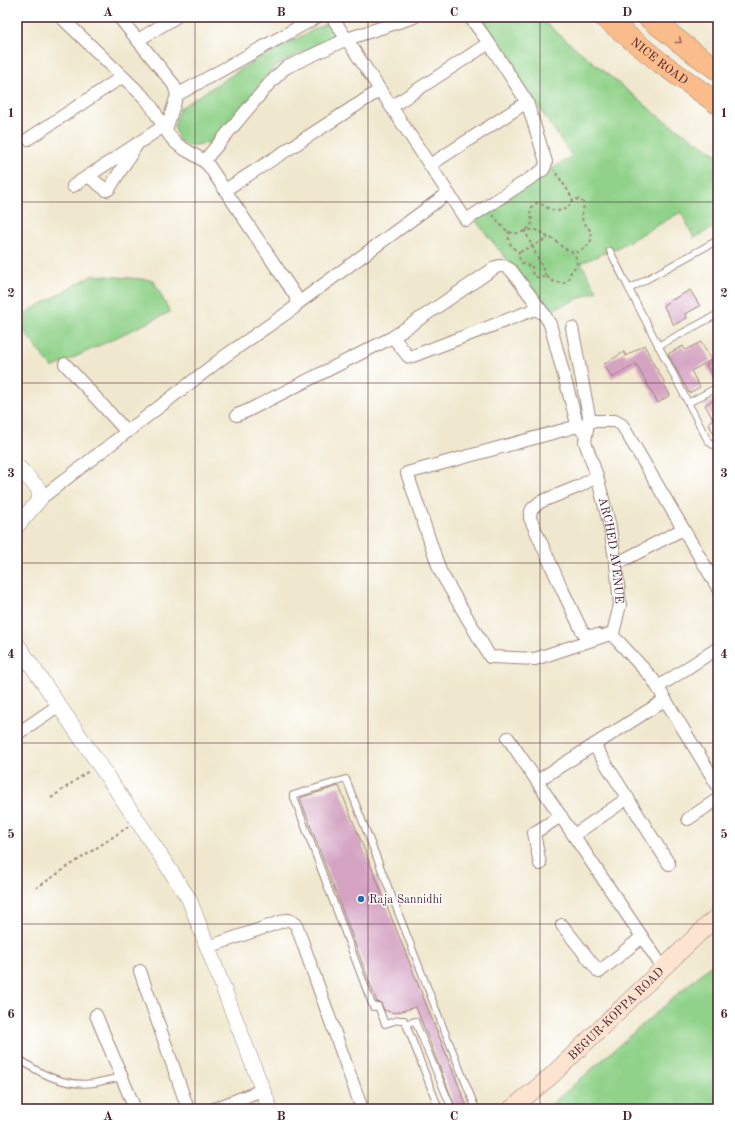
<svg xmlns="http://www.w3.org/2000/svg" width="735" height="1126" font-family="'Old Standard TT',serif">
<rect width="100%" height="100%" fill="#fff"/>
<filter id="ink" filterUnits="userSpaceOnUse"><feTurbulence type="fractalNoise" baseFrequency=".025" numOctaves="2"/><feDisplacementMap in="SourceGraphic" scale="8" xChannelSelector="R" yChannelSelector="G"/><feConvolveMatrix kernelMatrix="1 2 1 2 8 2 1 2 1" color-interpolation-filters="sRGB"/></filter>
<filter id="wash" filterUnits="userSpaceOnUse"><feTurbulence type="fractalNoise" baseFrequency=".012" numOctaves="4" result="noise"/><feDisplacementMap in="SourceGraphic" scale="16" xChannelSelector="R" yChannelSelector="G"/><feGaussianBlur stdDeviation="0.9" result="paint"/><feColorMatrix in="noise" values="0 0 0 0 0 0 0 0 0 0 0 0 0 0 0 0 0 1.4 0 .05"/><feComposite in="paint" operator="in"/></filter>
<g filter="url(#wash)">
<rect width="100%" height="100%" fill="#f0e8ce"/>
<path fill="#90d289" stroke="#6d785a" d="M477,17h61l124,102 56,36v70l-24,13 -13,-26 -64,36 -36,15 16,28 -48,20 -75,-92 98,-63z
M329,22l10,15 -42,17 -23,13 -59,75 -26,4 -10,-5 -5,-15 6,-18 77,-49z
M93,275l60,5 17,32 -118,56 -35,-46v-4z
M718,959v150h-172z"/>
<g id="blocks">
<path fill="#d4a3c2" d="M690,290l10,16 -15,8 2,4 -13,7 -11,-20z
M701,342l10,18 -20,11 9,16 -11,6 -21,-39 15,-8 2,4z
M644,345l7,13h-1l15,25 -1,1 6,11 -12,8 -22,-39 -24,14 -8,-14 20,-12 2,4z
M718,358v25h-2l-10,-18z
M718,397v44l-10,-18 5,-4 -8,-14z
M339,786l129,323h-12l-40,-102 -21,6 -11,-3 -3,-7 -4,-1 -77,-204z"/>
</g>
</g>
<g filter="url(#ink)">
<use href="#blocks" fill-opacity="0" stroke="#9d847c" stroke-width="1"/>
<g fill="none" stroke-linecap="round" stroke-linejoin="round">
<g stroke="#9d847c" stroke-width="8">
<path id="service" d="M718,240l-89,49 79,152c3,3 5,5 10,4
M610,251l19,38
M658,346l60,-32
M688,403l30,-16
M406,1024l9,-3 37,88
M17,1057c22,17 49,30 77,26 9,-2 19,-4 28,-6
M439,1109l-33,-85 -2,-4h-6l-13,4 -7,-18 -5,1 -80,-212 53,-16 91,233 39,97"/>
</g>
<g stroke="#9d847c" stroke-width="14">
<g id="minor">
<path d="M119,17l55,68 3,10 -11,35"/>
<path d="M332,17l134,203 77,-50 2,-4 1,-4 -19,-60 -38,-59 -19,-26"/>
<path d="M138,40l38,-23"/>
<path d="M177,95l140,-78"/>
<path d="M391,107l98,-64"/>
<path d="M28,139l94,-62"/>
<path d="M204,161l64,-76 17,-17 62,-29 67,-22"/>
<path d="M430,165l97,-63"/>
<path d="M88,176l18,14 3,-1 27,-43"/>
<path d="M73,186l91,-60"/>
<path d="M225,190l155,-100"/>
<path d="M297,304l151,-111"/>
<path id="s1" d="M572,328l17,88 -4,26 12,34 12,47 7,41 4,41 -7,28 1,4 5,5 33,36 66,108"/>
<path d="M393,337l14,18 2,2 4,-1 120,-46h4l7,4"/>
<path d="M65,364l62,68"/>
<path d="M237,415l10,-4 146,-74 103,-70c6,-2 9,-1 15,3l33,44 6,10 26,96 6,11"/>
<path d="M589,421h26l7,4 96,163"/>
<path d="M578,426l-171,47 33,98 50,86 45,2 78,-26"/>
<path d="M597,476l-17,10 -40,16 -8,7 -2,5v4l31,69 21,44c5,6 8,5 16,4"/>
<path d="M40,499l185,-143 69,-48 3,-4 -2,-9 -86,-129c-10,-11 -23,-14 -33,-23 -12,-11 -19,-31 -30,-44l-85,-82"/>
<path d="M616,564l67,-35"/>
<path d="M658,687l60,-39"/>
<path d="M17,734l42,-29"/>
<path d="M508,738l155,230"/>
<path d="M594,745l75,119"/>
<path d="M537,781l128,-81"/>
<path d="M688,819l30,-20"/>
<path d="M574,835l54,-37"/>
<path d="M540,864l-6,-31 27,-17"/>
<path d="M562,925l37,47 43,-35"/>
<path d="M208,947l78,-27h3l7,4 66,185"/>
<path d="M140,971l48,138"/>
<path d="M96,1015l39,94"/>
<path d="M214,1109l48,-19"/>
</g>
</g>
<g stroke="#9d847c" stroke-width="16">
<path id="tertiary" d="M17,466l21,22 2,11 -23,27
M17,644l128,188 44,67 81,210"/>
</g>
<g stroke="#9d847c" stroke-width="18">
<g id="secondary">
<path id="s2" d="M511,1109l39,-32 168,-162"/>
</g>
</g>
<g stroke="#9d847c" stroke-width="22">
<g id="motorway">
<path id="s3" d="M604,17l57,46 57,41"/>
<path d="M648,17l42,33 28,20"/>
</g>
</g>
<path stroke="#9d847c" stroke-width="2" stroke-dasharray="3 3" stroke-linecap="butt" d="M493,215c4,5 8,11 13,15 9,7 23,2 27,-9 -5,-8 -3,-18 7,-18 11,9 24,12 33,-2
M509,231c-2,10 2,17 10,21 -1,9 4,15 13,13v7c3,6 8,7 14,4l8,6 10,1 5,-5 2,-6 6,-7 -2,-12
M520,252l28,-14
M546,276l-21,-45c10,-3 17,0 23,7l6,1 9,9 12,5c10,-4 22,-12 14,-24 -2,-4 -6,-6 -7,-11 -1,-6 3,-10 1,-16l-5,-3 -5,2 -4,-9 -15,-22
M51,798l39,-28
M36,888l92,-61"/>
<use href="#service" stroke="#fff" stroke-width="6"/>
<use href="#minor" stroke="#fff" stroke-width="12"/>
<use href="#tertiary" stroke="#fff" stroke-width="15"/>
<use href="#secondary" stroke="#fde4d1" stroke-width="17"/>
<use href="#motorway" stroke="#fabc8b" stroke-width="21"/>
</g>
<defs><path id="oneway-chevron" d="M-2-3.5L2.5 0L-2 3.5" fill="none" stroke-width="1.6" stroke-linecap="round" stroke-linejoin="round"/></defs>
<use stroke="#996656" href="#oneway-chevron" transform="translate(679 41) rotate(38)"/>
</g>
<path fill="none" stroke="#4a1f2b" stroke-width="1" stroke-opacity="0.55" d="M195,17v1092M368,17v1092M540,17v1092M17,202h701M17,383h701M17,563h701M17,743h701M17,924h701"/>
<circle fill="#1f6fb2" stroke="#fff" stroke-width="1.5" cx="361" cy="899" r="4"/>
<g text-anchor="middle" stroke-width="3" stroke-linejoin="round" paint-order="stroke">
<g font-size="12" fill="#4a1f2b" stroke="#fff">
<text dy="4" stroke="none"><textPath href="#s3" startOffset="71">NICE ROAD</textPath></text>
<text dy="4" stroke="none"><textPath href="#s1" startOffset="228">ARCHED AVENUE</textPath></text>
<text dy="4" stroke="none"><textPath href="#s2" startOffset="142">BEGUR-KOPPA ROAD</textPath></text>
</g>
<g font-size="12" fill="#4a1f2b" stroke="#fff" text-anchor="start">
<text x="369" y="903">Raja Sannidhi</text>
</g>
</g>
<rect width="735" height="1126" fill="none" stroke="#fff" stroke-width="44"/>
<rect x="22" y="22" width="691" height="1082" fill="none" stroke="#4a1f2b" stroke-width="1.5"/>
<g font-size="13" text-anchor="middle" font-weight="bold" fill="#4a1f2b">
<text x="108" y="16">A</text>
<text x="281" y="16">B</text>
<text x="454" y="16">C</text>
<text x="627" y="16">D</text>
<text x="11" y="117">1</text>
<text x="724" y="117">1</text>
<text x="11" y="297">2</text>
<text x="724" y="297">2</text>
<text x="11" y="477">3</text>
<text x="724" y="477">3</text>
<text x="11" y="658">4</text>
<text x="724" y="658">4</text>
<text x="11" y="838">5</text>
<text x="724" y="838">5</text>
<text x="11" y="1018">6</text>
<text x="724" y="1018">6</text>
<text x="108" y="1120">A</text>
<text x="281" y="1120">B</text>
<text x="454" y="1120">C</text>
<text x="627" y="1120">D</text>
</g>
</svg>
